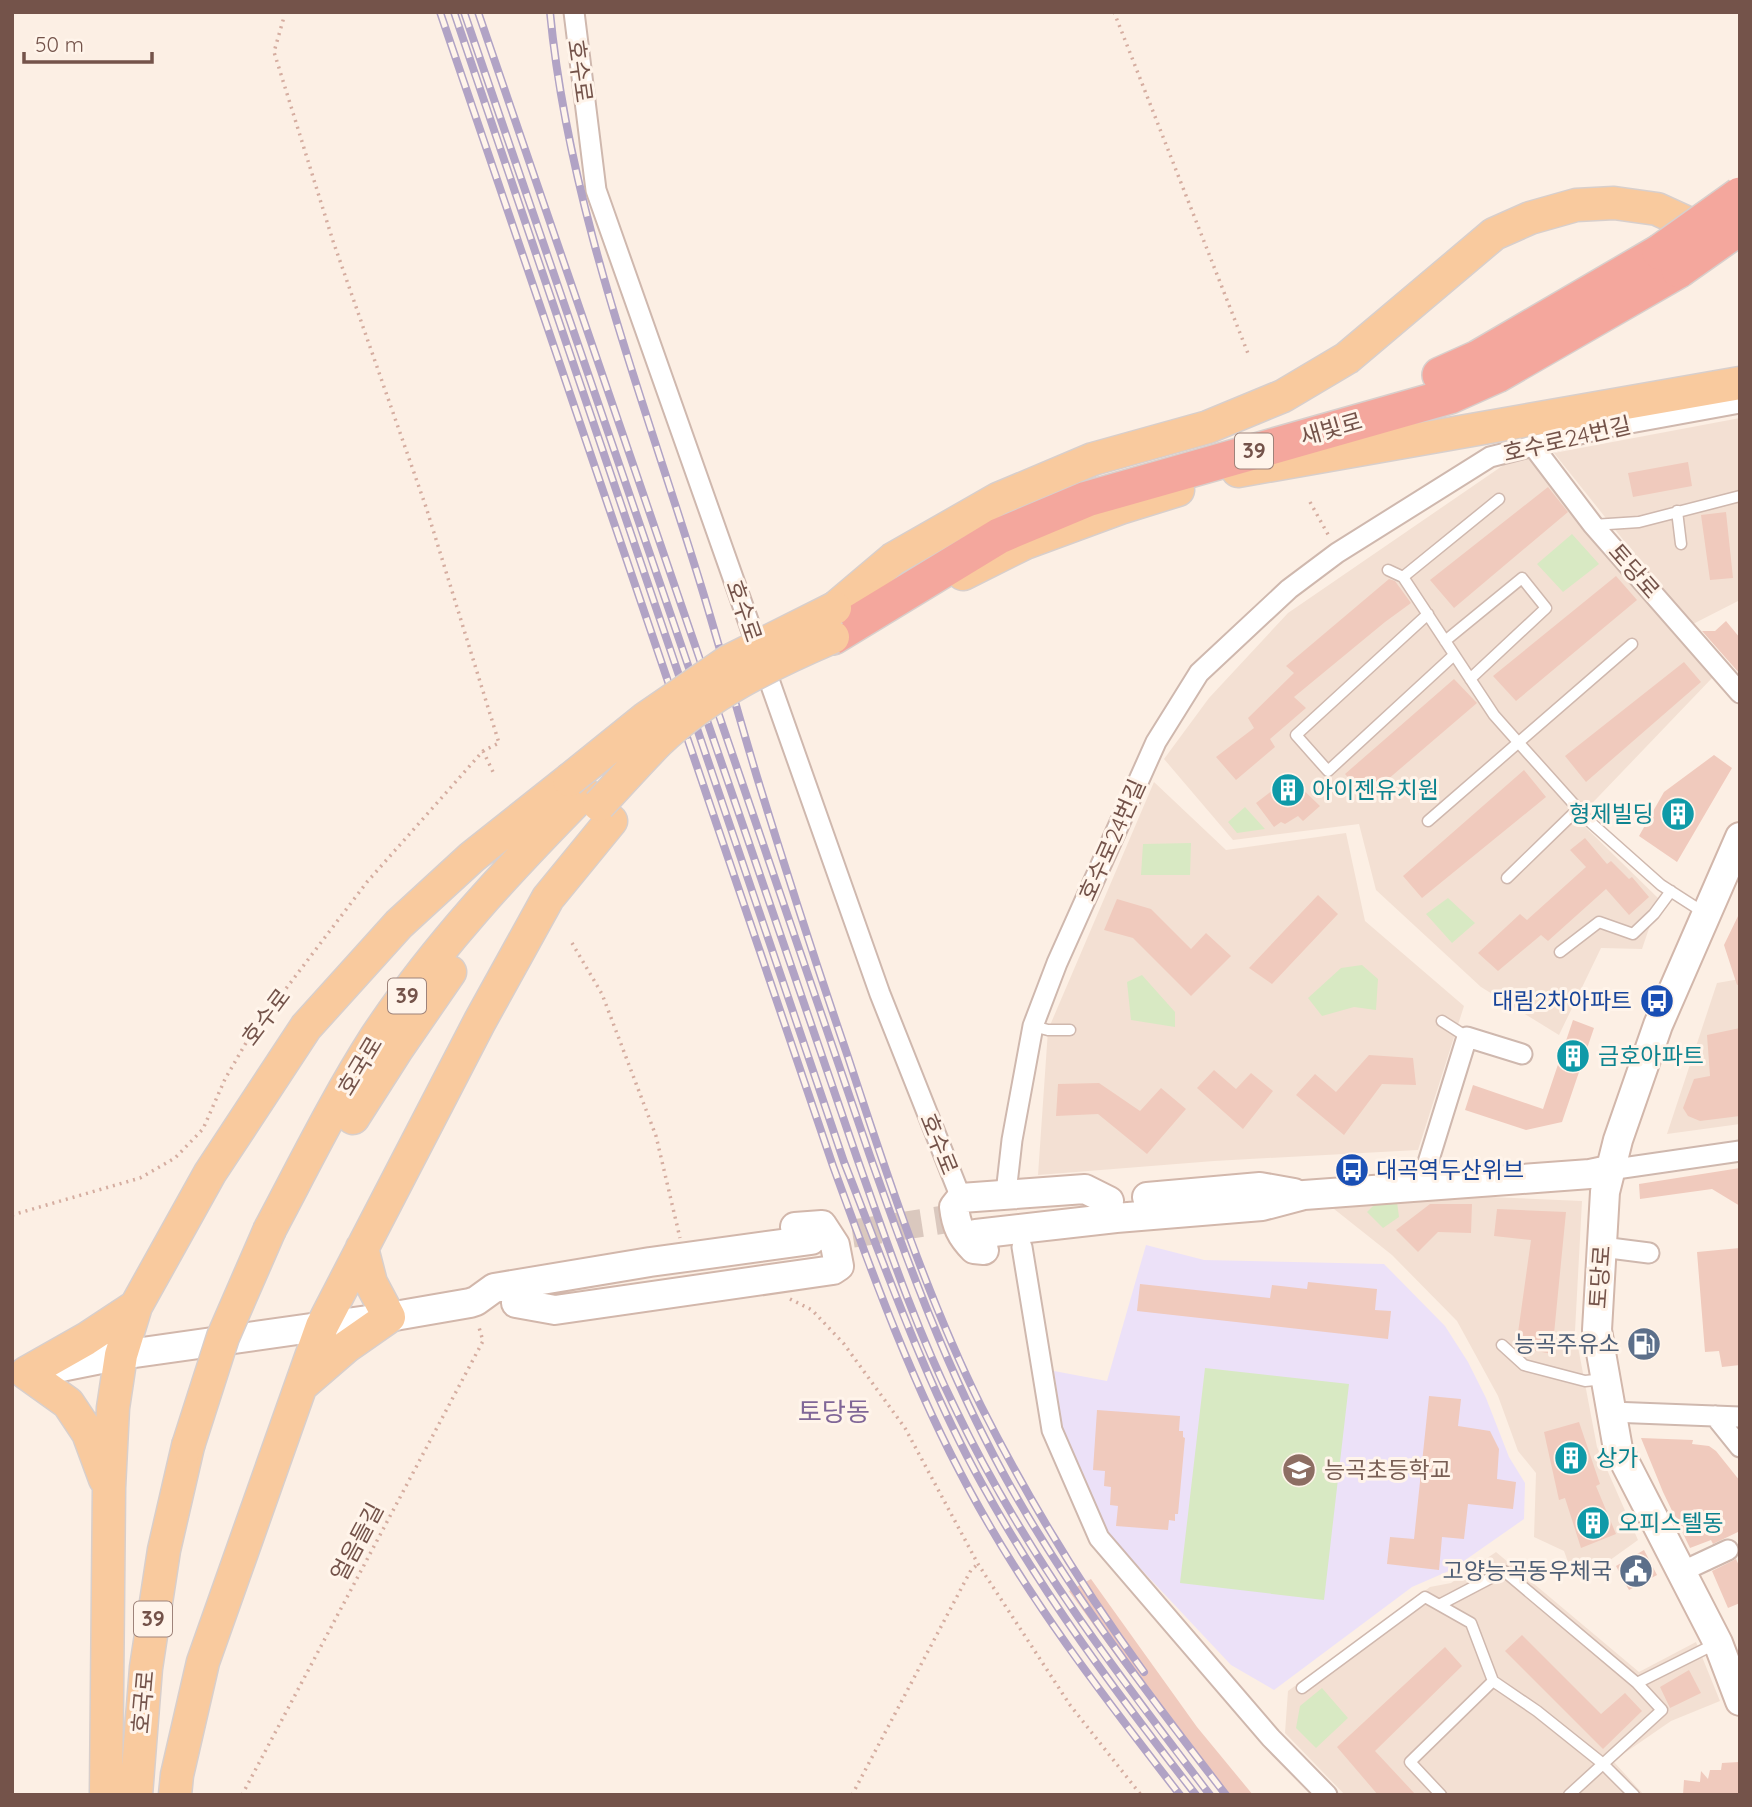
<svg xmlns="http://www.w3.org/2000/svg" width="1752" height="1807" font-family="Quicksand,'Noto Sans KR',sans-serif">
<rect width="100%" height="100%" fill="#fcefe4"/>
<path fill="#f3e0d3" d="M1740,418v182l-49,25 -137,-172z
M1527,456l186,221 -136,142 82,80 -17,50 -41,-1 -42,87 -78,-48 -105,-97 -17,-66 -126,16 -69,-81 45,-61 79,-85 220,-151z
M1154,782l72,68 120,-17 19,88 99,85 -46,144 -204,11 -176,14 10,-145z
M1740,979v145l-73,10 50,-151z
M1465,1196l117,5 -7,130 22,116 41,93 -39,28 -27,5 -8,-22 -30,-14 2,-64 -18,-22 -20,-55 -41,-75 -65,-66 -68,-54z
M1496,1552l143,120 57,-30 24,59 -49,20 -58,40 31,34h-299l-60,-62 3,-42 142,-104 21,-4z"/>
<path fill="#ece1f8" d="M1146,1245l58,15 180,4 61,62 23,36 18,36 23,59 16,26 -1,36 -73,51 -39,17 -138,103 -43,-25 -124,-132 -45,-105 -8,-57 53,10z"/>
<path fill="#d8e9c3" d="M1572,534l27,30 -36,28 -26,-28z
M1245,807l20,22 -28,4 -9,-11z
M1191,843l-1,32h-49l2,-31z
M1448,898l27,25 -23,20 -26,-29z
M1362,965l16,14 -2,31 -22,-3 -32,9 -14,-18 33,-30z
M1142,975l33,37v15l-44,-7 -4,-38z
M1378,1201l19,1 2,15 -16,11 -16,-16z
M1205,1368l144,16 -25,216 -144,-17z
M1322,1688l26,30 -32,30 -20,-20 4,-22z"/>
<path fill="#f0cabd" d="M1688,462l4,24 -59,11 -5,-24z
M1548,487l20,25 -114,96 -24,-28z
M1726,512l7,66 -23,2 -9,-65z
M1616,576l21,24 -121,101 -23,-25z
M1389,579l6,2 16,22 -26,19 -91,75 12,11 -36,31 5,8 -39,33 -20,-23 38,-29 -6,-10 46,-45 -8,-7z
M1726,621l14,17v36l-38,-43h13z
M1684,662l17,20 -115,100 -21,-26z
M1454,679l23,24 -111,95 -21,-24z
M1714,755l18,13 -55,94 -38,-26 25,-44z
M1524,770l22,27 -124,101 -19,-22z
M1290,777l30,29 -17,15 -5,-5 -13,8 -4,-2 -7,5 -18,-24z
M1585,838l22,26 4,-3 18,18 3,-2 17,20 -20,18 -23,-26 -58,52 -7,-6 -43,36 -20,-18 42,-39 7,6 59,-53 -16,-17z
M1318,895l20,19 -66,70 -23,-16z
M1117,899l34,10 40,40 15,-16 25,23 -40,40 -58,-58 -29,-8z
M1740,912v72l-3,1 -13,-40z
M1573,1020l21,8 -32,94 -36,8 -61,-20 8,-25 70,24z
M1740,1028v88l-40,5 -12,-5 -5,-8 11,-29 16,-3 -3,-41z
M1369,1055l44,3 3,27 -34,-1 -38,51 -48,-40 19,-21 21,18z
M1214,1070l22,19 15,-16 22,18 -30,38 -46,-41z
M1099,1083l41,28 21,-23 25,21 -39,45 -49,-40 -42,2 2,-32z
M1740,1168v38l-28,-17 -72,10 -1,-15z
M1430,1204h42l-1,29 -33,-1 -20,20 -22,-22z
M1497,1209l69,3 -14,142 -36,-7 15,-107 -37,-4z
M1740,1248v117l-18,2 -3,-16 -14,1 -8,-100z
M1308,1282l69,7 -2,21 16,1 -3,28 -251,-28 3,-27 130,14 2,-13 35,4z
M1429,1396l32,3 -3,27 32,5 9,18 -2,30 19,3 -3,27 -45,-5 -4,35 -22,-2 -3,33 -52,-6 3,-27 24,2z
M1097,1410l83,6 -1,15h4v6l2,1 -7,76h-3v7l-6,-1 -1,10 -52,-4 2,-20 -8,-1 1,-18 -7,-1 1,-15 -12,-1z
M1579,1422l21,62 -4,2 20,48 -35,14 -16,-50 -6,2 -15,-68z
M1641,1438l52,2 -1,4 17,2 7,5 24,30v50l-27,13 -2,-4 -21,8 -27,-56z
M1644,1550l13,25 -28,15 -13,-24z
M1736,1559l4,9v35l-12,5 -16,-37z
M1091,1579l106,148 56,68h-30l-102,-132 -52,-72z
M1522,1635l79,79 24,-21 17,18 -39,38 -98,-98z
M1445,1647l17,19 -87,85 41,44h-38l-41,-48z
M1689,1670l12,23 -31,15 -10,-21z
M1739,1762l1,33h-57l1,-15 16,2 1,-11 7,8 2,-9h11l1,-7z"/>
<g fill="none" stroke-linecap="round" stroke-linejoin="round">
<path stroke="#dac8be" stroke-width="28" stroke-dasharray="28 14" stroke-linecap="butt" d="M811,1240l163,-25"/>
<g stroke="#cfb8ae" stroke-width="13">
<path id="lane" d="M1677,511l4,33
M1593,525l46,-3 101,-26
M1388,570l15,7 96,-78
M1403,577l91,138 24,27 71,79 72,64 42,27
M1428,614l-132,121 32,36 126,-116
M1445,641l77,-63 24,30 -76,71
M1428,821l204,-177
M1507,878l71,-69
M1560,952l39,-30 34,12 21,-20 17,-23
M1442,1021l25,16
M1033,1026l15,4h22
M1502,1345l22,20 61,16 20,-2
M1441,1604l63,-33 133,112
M1302,1688l123,-91 46,26 22,58 44,30 65,52 32,32
M1441,1795l-31,-33 83,-81
M1569,1795l93,-85 -25,-27 80,-40"/>
</g>
<g stroke="#cfb8ae" stroke-width="23">
<path id="street" d="M574,12l22,178 284,804 81,204
M1533,446l60,79 147,168
M1609,1170l131,-19
M1421,1185l46,-148 55,17
M1006,1193l6,-53 21,-114 24,-63 99,-221 43,-69 90,-84 48,-36 153,-96 113,-29 137,-25
M1022,1247l30,183 47,108 172,200 56,57
M1602,1247l47,6
M1611,1412l129,5
M1715,1416l25,31
M1681,1572l47,-22"/>
</g>
<g stroke="#d2b7ab" stroke-width="32">
<path id="secondary" d="M1740,837l-82,188 -40,115 -13,52 -8,138 21,119 100,194 22,58
M1147,1197l113,-10 34,6
M976,1234l140,-16 146,-12 42,-11 286,-21 19,-4
M984,1250l-10,-1c-13,-13 -18,-24 -20,-42l7,-9 124,-9 24,12
M516,1303l39,7 278,-40 6,-4 -4,-21 -13,-20 -27,2
M36,1372l85,-17 268,-38 81,-14 6,-2 18,-13 156,-26 161,-22"/>
</g>
<g stroke="#d8cfcc" stroke-width="35">
<path id="primary" d="M1238,471l502,-88
M963,574l62,-31 95,-35 58,-18
M835,608l58,-49 105,-60 95,-40 115,-32 75,-31 64,-38 147,-124 36,-16 46,-13 38,-2 43,6 59,27
M353,1118l44,-69 53,-77
M270,1229c34,-64 67,-131 106,-192 59,-89 133,-168 208,-244
M302,1385l44,-38 43,-30 -18,-34 -9,-35
M105,1479l-17,-46 -20,-30 -42,-30 60,-34 50,-33
M106,1795l3,-307 4,-80 8,-53 15,-49 74,-133 96,-146 93,-103 73,-67 97,-77
M136,1795l10,-127 18,-118 24,-104
M175,1795l2,-20 26,-113 119,-336 158,-305 68,-123 63,-77"/>
</g>
<g stroke="#d8cfcc" stroke-width="38">
<path id="highway" d="M1440,375l38,-17 182,-106
M833,637l166,-101 88,-37 363,-103 47,-21 182,-105"/>
</g>
<path stroke="#d5ada0" stroke-width="3.5" stroke-dasharray="2 5" stroke-linecap="butt" d="M1114,12l135,344
M1310,502l20,36
M483,751l11,23
M572,943l30,51 54,142 24,102
M12,1215l128,-37 35,-20 28,-29 22,-50 25,-43 117,-154 116,-131 16,-8 -73,-236 -93,-266 -59,-189 10,-35
M790,1299l22,11 32,34 61,84 73,136 92,141 71,90
M242,1795l241,-454 -5,-17
M852,1795l119,-225 7,-6"/>
<use href="#lane" stroke="#fff" stroke-width="10"/>
<use href="#street" stroke="#fff" stroke-width="19"/>
<use href="#secondary" stroke="#fff" stroke-width="28"/>
<use href="#primary" stroke="#f9ca9e" stroke-width="32"/>
<use href="#highway" stroke="#f4a79d" stroke-width="35"/>
<g stroke="#b1a3c5" stroke-width="8">
<path id="rail" d="M440,12l393,1154c40,110 80,220 136,323 59,110 135,208 211,306
M454,12l390,1150c43,109 81,220 138,322 61,111 136,211 214,311
M464,12l393,1146c30,85 59,171 99,252 68,142 159,261 254,385
M478,12l392,1144c38,108 78,216 133,317 63,115 143,218 223,322
M550,12c19,199 94,387 152,577 19,62 36,125 55,188 29,94 59,187 91,280 39,118 78,238 133,349 47,93 102,183 163,266"/>
</g>
<use href="#rail" stroke="#fff4ea" stroke-width="5" stroke-dasharray="16" stroke-linecap="butt"/>
<g stroke="#d8cfcc" stroke-width="35" stroke-linecap="butt">
<path id="primary-bridge" d="M569,780l77,-62 83,-57 106,-53
M599,805c20,-21 39,-43 59,-63 50,-48 112,-78 175,-105
M188,1446l35,-109 47,-108"/>
</g>
<g stroke="#d8cfcc" stroke-width="38" stroke-linecap="butt">
<path id="highway-bridge" d="M1660,252l80,-57
M1679,270l61,-43"/>
</g>
<use href="#primary-bridge" stroke="#f9ca9e" stroke-width="32"/>
<use href="#highway-bridge" stroke="#f4a79d" stroke-width="35"/>
</g>
<defs>
<g id="building-disc" transform="scale(1.75)"><circle r="9.5" fill="#0f9aa8" stroke="#fff4ea"/><path d="M-4-6H4V6H1V3H-1V6H-4ZM-2.5-4.3h1.7v1.8h-1.7ZM.8-4.3h1.7v1.8H.8ZM-2.5-1h1.7V.8h-1.7ZM.8-1h1.7V.8H.8Z" fill="#fff"/></g>
<g id="bus-disc" transform="scale(1.75)"><circle r="9.5" fill="#1a4fb4" stroke="#fff4ea"/><path d="M-5-6H5V4H4V6H2V4H-2V6H-4V4H-5ZM-3.5-4V0h7V-4ZM-3.5 1.2v1.5H-2V1.2ZM2 1.2v1.5H3.5V1.2Z" fill="#fff"/></g>
<g id="fuel-disc" transform="scale(1.75)"><circle r="9.5" fill="#5c6f8a" stroke="#fff4ea"/><path d="M-5.5-6h7V0h2V4h1.3V-2.5L3-4.5l.8-.8L6-3V5H2.5V1h-1V6h-7ZM-4.2-4.7v3.2H.2V-4.7Z" fill="#fff"/></g>
<g id="school-disc" transform="scale(1.75)"><circle r="9.5" fill="#8d6e63" stroke="#fff4ea"/><path d="M0-5L7-2L0 1L-7-2ZM-4 1L0 2.5L4 1V4Q0 6-4 4Z" fill="#fff"/></g>
<g id="civic-disc" transform="scale(1.75)"><circle r="9.5" fill="#5c6f8a" stroke="#fff4ea"/><path d="M-.6-6.5H3V-4.5H.6V-3L4-1V1h2V6H-6V1h2V-1L-.6-3ZM-1.2 2.5V6h2.4V2.5Z" fill="#fff"/></g>
</defs>
<g fill-rule="evenodd">
<use href="#building-disc" x="1288" y="790"/>
<use href="#building-disc" x="1678" y="814"/>
<use href="#bus-disc" x="1657" y="1001"/>
<use href="#building-disc" x="1573" y="1056"/>
<use href="#bus-disc" x="1352" y="1170"/>
<use href="#fuel-disc" x="1644" y="1344"/>
<use href="#building-disc" x="1571" y="1458"/>
<use href="#school-disc" x="1299" y="1470"/>
<use href="#building-disc" x="1593" y="1523"/>
<use href="#civic-disc" x="1636" y="1571"/>
</g>
<g text-anchor="middle" stroke-width="6" stroke-linejoin="round" paint-order="stroke">
<g fill="#fff4ea" stroke="#9e837a" stroke-width="2">
<rect x="1235" y="433.5" width="38" height="35" rx="5"/>
<rect x="388" y="978.5" width="38" height="35" rx="5"/>
<rect x="134" y="1601.5" width="38" height="35" rx="5"/>
</g>
<g font-size="21" font-weight="bold" fill="#74534a">
<text x="1254" y="458">39</text>
<text x="407" y="1003">39</text>
<text x="153" y="1626">39</text>
</g>
<g font-size="23" fill="#74534a" stroke="#fff4ea">
<text transform="translate(580 71) rotate(82)" y="8">호수로</text>
<text transform="translate(1331 429) rotate(-16)" y="8">새빛로</text>
<text transform="translate(1567 439) rotate(-13)" y="8">호수로24번길</text>
<text transform="translate(1634 571) rotate(49)" y="8">토당로</text>
<text transform="translate(744 611) rotate(71)" y="8">호수로</text>
<text transform="translate(1112 840) rotate(-66)" y="8">호수로24번길</text>
<text transform="translate(266 1017) rotate(-53)" y="8">호수로</text>
<text transform="translate(360 1066) rotate(-59)" y="8">호국로</text>
<text transform="translate(939 1144) rotate(68)" y="8">호수로</text>
<text transform="translate(1600 1277) rotate(-86)" y="8">토당로</text>
<text transform="translate(357 1542) rotate(-62)" y="8">얼음들길</text>
<text transform="translate(143 1702) rotate(-85)" y="8">호국로</text>
</g>
<g font-size="23" fill="#0d838f" stroke="#fff4ea" text-anchor="start">
<text x="1312" y="798">아이젠유치원</text>
<text x="1654" y="822" text-anchor="end">형제빌딩</text>
<text x="1598" y="1064">금호아파트</text>
<text x="1596" y="1466">상가</text>
<text x="1618" y="1531">오피스텔동</text>
</g>
<g font-size="23" fill="#164399" stroke="#fff4ea" text-anchor="end">
<text x="1632" y="1009">대림2차아파트</text>
<text x="1376" y="1178" text-anchor="start">대곡역두산위브</text>
</g>
<g font-size="23" fill="#4e5e75" stroke="#fff4ea" text-anchor="end">
<text x="1620" y="1352">능곡주유소</text>
<text x="1612" y="1579">고양능곡동우체국</text>
</g>
<g font-size="23" fill="#785e54" stroke="#fff4ea" text-anchor="start">
<text x="1324" y="1478">능곡초등학교</text>
</g>
<g font-size="26" fill="#806697" stroke="#fff4ea">
<text x="834" y="1421">토당동</text>
</g>
</g>
<rect width="1752" height="1807" fill="none" stroke="#74534a" stroke-width="28"/>
<path d="M24 52v10h128v-10" fill="none" stroke="#74534a" stroke-width="3.5"/>
<text x="35" y="52" font-size="21" fill="#74534a" stroke="#fff4ea" stroke-width="5" paint-order="stroke">50 m</text>
</svg>
